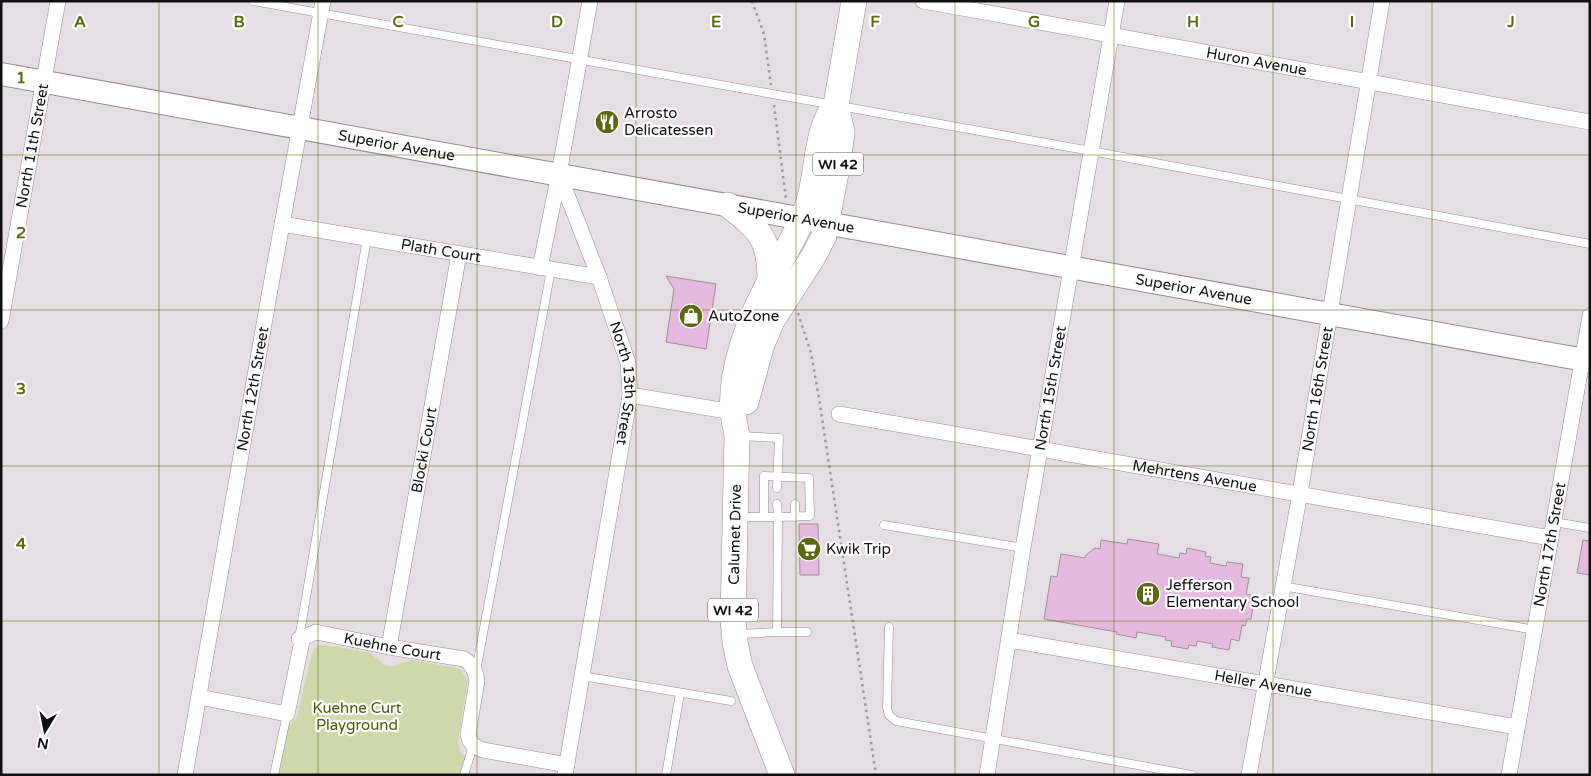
<svg xmlns="http://www.w3.org/2000/svg" width="1591" height="776" font-family="'Varela Round',sans-serif">
<rect width="100%" height="100%" fill="#e6dee4"/>
<path fill="#ced8aa" d="M320,645l19,2 31,6 16,13h8l17,-6 46,8 4,2 7,10 -10,61c1,7 2,14 9,16l-4,18h-186l10,-48 10,-10 13,-56 4,-12z"/>
<path fill="#e6b9df" stroke="#999197" d="M666,276l50,8 -10,65 -40,-7 8,-53z
M799,524h19l1,51h-19z
M1128,539l31,5 -2,10 22,4 1,-5 6,1 1,-6 19,4 -1,4 6,1 -1,6 16,3 1,-4 16,2 -2,13 8,1 -3,16 5,1 -1,5 4,1 -3,18h-4l-2,7 -3,-1 -3,16 -8,-2 -2,11 -17,-3 1,-3 -16,-3 -1,5 -7,-1 -1,4 -17,-3 1,-5 -7,-1 1,-3 -29,-5 -1,6 -20,-4 1,-2 -73,-13 7,-43 6,1 4,-23 24,4v-2l10,-8 5,1 1,-9 26,4z
M1583,540l7,1v34l-13,-2z"/>
<g fill="none" stroke-linecap="round" stroke-linejoin="round">
<g stroke="#958d93" stroke-width="9">
<path id="lane" d="M253,1l838,150 499,93
M739,436l40,2 -2,50
M737,517h41l-1,-13
M795,517v-13
M1554,522l36,6
M884,525l139,23
M1282,586l253,44
M889,627l-2,81 2,7 7,6 296,54
M777,632h30
M739,634l38,-2 1,-115 32,-1 -1,-38 -45,-2v41
M299,639l68,-401
M476,671l75,-401
M582,676l149,25
M274,775l13,-61
M464,775l9,-29
M666,775l14,-82"/>
</g>
<g stroke="#958d93" stroke-width="16">
<g id="street">
<path id="s1" d="M923,1l667,121"/>
<path id="s2" d="M559,174l40,103 29,86 2,32 -65,380"/>
<path id="s3" d="M282,224l317,53"/>
<path d="M540,268l19,-94 31,-173"/>
<path id="s4" d="M1,321l57,-320"/>
<path d="M630,395l103,17"/>
<path id="s5" d="M839,414l712,124"/>
<path id="s6" d="M1009,640l508,87"/>
<path id="s7" d="M389,647l70,-393"/>
<path id="s8" d="M199,697l88,17 15,-73 -3,-2 17,-7 73,15 75,12c8,5 12,13 13,22l-9,53c2,10 5,12 15,16l84,15"/>
<path id="s9" d="M185,775l85,-485 53,-289"/>
<path id="s10" d="M987,775l36,-227 94,-547"/>
<path id="s11" d="M1249,775l51,-282 82,-492"/>
<path id="s12" d="M1509,775l81,-459"/>
</g>
</g>
<g stroke="#958d93" stroke-width="24">
<g id="secondary">
<path id="s13" d="M1,74l1589,287"/>
</g>
</g>
<g stroke="#958d93" stroke-width="26">
<g id="primary">
<path d="M728,205c32,25 42,33 42,76"/>
<path d="M746,402l16,-58 11,-25 40,-62 11,-21 14,-73 4,-31 -6,-27 18,-104"/>
<path id="s14" d="M782,775l-42,-109 -5,-24 -2,-23 4,-183c-1,-7 -3,-15 -4,-22 -4,-44 17,-97 38,-135 13,-25 28,-48 37,-75 10,-29 7,-76 28,-99"/>
</g>
</g>
<path stroke="#9e989d" stroke-width="2.5" stroke-dasharray="2.5 4" stroke-linecap="butt" d="M752,1l12,33 7,51
M774,105l12,94
M798,313l13,40 8,45 57,377"/>
<use href="#lane" stroke="#fff" stroke-width="8"/>
<use href="#street" stroke="#fff" stroke-width="15"/>
<use href="#secondary" stroke="#fff" stroke-width="22"/>
<use href="#primary" stroke="#fff" stroke-width="25"/>
</g>
<path fill="none" stroke="#5b680f" stroke-width="1" stroke-opacity="0.55" d="M159,1v774M318,1v774M477,1v774M636,1v774M796,1v774M955,1v774M1114,1v774M1273,1v774M1432,1v774M1,155h1589M1,310h1589M1,466h1589M1,621h1589"/>
<defs>
<g id="restaurant-disc" transform="scale(1.25)"><circle r="9.5" fill="#5b680f" stroke="#fff"/><path d="M-5-6h1v4h1v-4h1v4h1v-4h1v5L-1.5 .5V6h-2V.5L-5-1ZM5-6V6H3V1.5H1.5Q1.5-4 5-6Z" fill="#fff"/></g>
<g id="shop-disc" transform="scale(1.25)"><circle r="9.5" fill="#5b680f" stroke="#fff"/><path d="M-5-2.5h2.3a2.7 3.5 0 0 1 5.4 0H5L5.5 6h-11ZM-1.5-2.5h3a1.5 2.3 0 0 0-3 0Z" fill="#fff"/></g>
<g id="supermarket-disc" transform="scale(1.25)"><circle r="9.5" fill="#5b680f" stroke="#fff"/><path d="M-6-5.5h2.5l.6 2H6L4.5 2H-2.5L-4.4-4H-6ZM-1.5 3.2a1.3 1.3 0 1 0 .1 0ZM3 3.2a1.3 1.3 0 1 0 .1 0Z" fill="#fff"/></g>
<g id="building-disc" transform="scale(1.25)"><circle r="9.5" fill="#5b680f" stroke="#fff"/><path d="M-4-6H4V6H1V3H-1V6H-4ZM-2.5-4.3h1.7v1.8h-1.7ZM.8-4.3h1.7v1.8H.8ZM-2.5-1h1.7V.8h-1.7ZM.8-1h1.7V.8H.8Z" fill="#fff"/></g>
</defs>
<g fill-rule="evenodd">
<use href="#restaurant-disc" x="607" y="122"/>
<use href="#shop-disc" x="691" y="316"/>
<use href="#supermarket-disc" x="809" y="549"/>
<use href="#building-disc" x="1148" y="594"/>
</g>
<g text-anchor="middle" stroke-width="4.5" stroke-linejoin="round" paint-order="stroke">
<g fill="#fff" stroke="#585658" stroke-width="1">
<rect x="813" y="152.5" width="50" height="23" rx="4"/>
<rect x="708" y="598.5" width="50" height="23" rx="4"/>
</g>
<g font-size="14" font-weight="bold" fill="#110e11">
<text x="838" y="169">WI 42</text>
<text x="733" y="615">WI 42</text>
</g>
<g font-size="15" fill="#110e11" stroke="#fff">
<text dy="5" stroke="none"><textPath href="#s1" startOffset="339">Huron Avenue</textPath></text>
<text dy="5" stroke="none"><textPath href="#s13" startOffset="402">Superior Avenue</textPath></text>
<text dy="5" stroke="none"><textPath href="#s4" startOffset="178">North 11th Street</textPath></text>
<text dy="5" stroke="none"><textPath href="#s13" startOffset="808">Superior Avenue</textPath></text>
<text dy="5" stroke="none"><textPath href="#s3" startOffset="161">Plath Court</textPath></text>
<text dy="5" stroke="none"><textPath href="#s13" startOffset="1212">Superior Avenue</textPath></text>
<text dy="5" stroke="none"><textPath href="#s2" startOffset="221">North 13th Street</textPath></text>
<text dy="5" stroke="none"><textPath href="#s9" startOffset="392">North 12th Street</textPath></text>
<text dy="5" stroke="none"><textPath href="#s10" startOffset="392">North 15th Street</textPath></text>
<text dy="5" stroke="none"><textPath href="#s11" startOffset="392">North 16th Street</textPath></text>
<text dy="5" stroke="none"><textPath href="#s7" startOffset="200">Blocki Court</textPath></text>
<text dy="5" stroke="none"><textPath href="#s5" startOffset="361">Mehrtens Avenue</textPath></text>
<text dy="5" stroke="none"><textPath href="#s14" startOffset="249">Calumet Drive</textPath></text>
<text dy="5" stroke="none"><textPath href="#s12" startOffset="234">North 17th Street</textPath></text>
<text dy="5" stroke="none"><textPath href="#s8" startOffset="264">Kuehne Court</textPath></text>
<text dy="5" stroke="none"><textPath href="#s6" startOffset="258">Heller Avenue</textPath></text>
</g>
<g font-size="15" fill="#110e11" stroke="#fff" text-anchor="start">
<text x="624" y="118">Arrosto<tspan x="624" dy="17">Delicatessen</tspan></text>
<text x="708" y="321">AutoZone</text>
<text x="826" y="554">Kwik Trip</text>
<text x="1166" y="590">Jefferson<tspan x="1166" dy="17">Elementary School</tspan></text>
</g>
<g font-size="15" fill="#4d5901" stroke="#fff">
<text x="357" y="713">Kuehne Curt<tspan x="357" dy="17">Playground</tspan></text>
</g>
</g>
<g font-size="16" text-anchor="middle" font-weight="bold" fill="#5b680f" stroke="#fff" stroke-width="4.5" stroke-linejoin="round" paint-order="stroke">
<text x="80" y="27">A</text>
<text x="239" y="27">B</text>
<text x="398" y="27">C</text>
<text x="557" y="27">D</text>
<text x="716" y="27">E</text>
<text x="875" y="27">F</text>
<text x="1034" y="27">G</text>
<text x="1193" y="27">H</text>
<text x="1352" y="27">I</text>
<text x="1511" y="27">J</text>
<text x="21" y="83">1</text>
<text x="21" y="238">2</text>
<text x="21" y="394">3</text>
<text x="21" y="549">4</text>
</g>
<rect width="1591" height="776" fill="none" stroke="#110e11" stroke-width="5"/>
<g transform="translate(45 731) rotate(190)" stroke="#ffffff" stroke-width="4" paint-order="stroke">
<path d="M0-4L9 19L0 12L-9 19Z" fill="#110e11"/>
<text y="-8" font-size="14" font-weight="bold" text-anchor="middle" fill="#110e11">N</text>
</g>
</svg>
